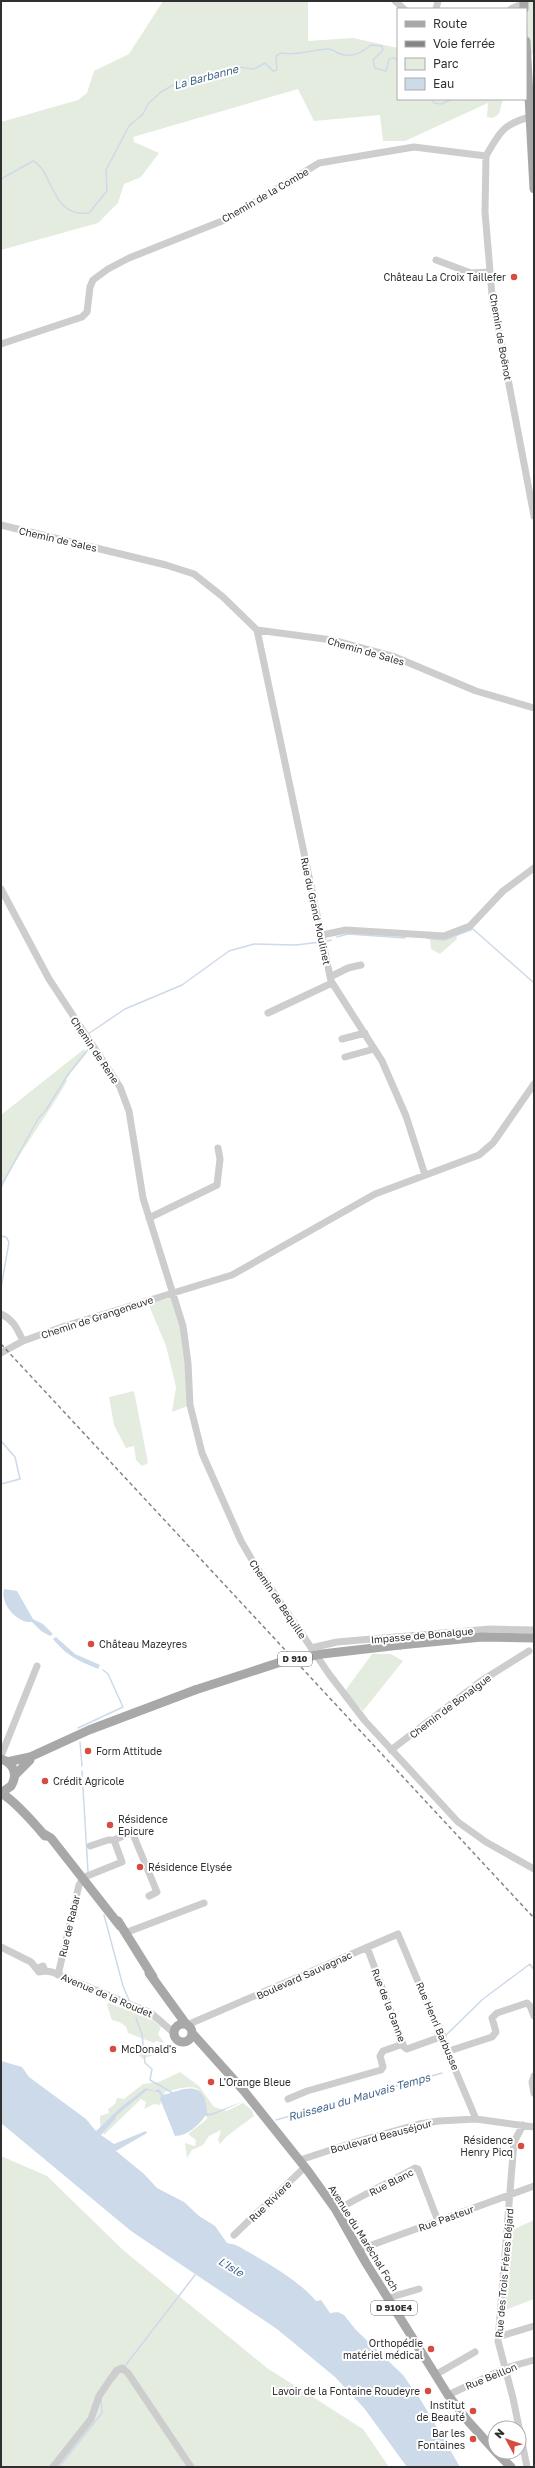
<svg xmlns="http://www.w3.org/2000/svg" width="535" height="2468" font-family="'Golos Text',sans-serif">
<rect width="100%" height="100%" fill="#fff"/>
<path fill="#e4ecdf" d="M163,1h145v40l45,-3 45,10v51h105l-4,15 -6,4 -6,-1 1,-14 -83,38h-22l-3,-26 -66,6 -16,-32 -165,48 1,5 25,11 -18,24 -17,7 -6,19 -20,20 -97,27v-128l77,-22 9,-7 7,-22 35,-17z
M528,1h6v51l-8,10z
M456,934l1,5 -17,15 -9,-5 -1,-10z
M84,1049l3,4 -21,26 1,2c-20,36 -50,72 -66,109v-75z
M171,1298l12,28 7,79 -18,7 4,-25 -10,-41 -18,-43z
M134,1391l14,72 -6,3 -6,-6 -2,-14 -8,2 -12,-23 -5,-28z
M372,1654h19l12,7 -40,50 -18,-20z
M108,2003l44,16 9,8 -3,7 6,9 -8,-2 -2,2 -26,-10c-1,-9 -8,-11 -16,-13l-5,-15z
M137,2044l24,7v1l-18,7 -7,-6z
M180,2072l19,14 15,21 13,4 16,-8 9,7 2,6 -27,20 -7,8 -2,-4 3,-10 -12,6 -6,9 -11,5 -5,8 -2,-15 10,3 1,-6 -8,-6 19,-15c-3,-37 -10,-35 -42,-27l-5,13 -6,-1 -10,5 2,-7 -5,-3 -37,36 -4,-12v-7l9,-3 -1,-4 7,-5 2,-6 7,1 19,-15 16,-2z
M1,2156l46,20 76,74 144,118 96,61 26,38h-388z
M534,2220v79l-31,12 7,-80z"/>
<path fill="#cddaea" d="M4,1589l13,2 16,28 10,5 10,10 -3,2 -9,-5 -9,-9c-15,1 -32,-18 -28,-33z
M56,1637l19,17 25,11 -2,4c-21,-9 -31,-13 -45,-30z
M1,2061l21,6 7,10 57,42 10,12 25,-24 25,-19 8,3 5,-2 4,6c23,-7 43,-16 44,18l3,1 34,-13 -31,14 -8,1c-6,9 -18,20 -30,20l-15,-37 1,-3 -3,-4 -11,-2 -31,26v2l-15,17 13,9 32,-13 1,2 -31,18 28,23 13,14 27,14 15,14 16,10 12,17 9,2c25,14 63,35 80,56l5,-1 9,13 8,-1 6,3 12,15 47,45 19,27 38,65h-53l-43,-59 -29,-31 -58,-48 -146,-98 -130,-108z"/>
<g fill="none" stroke-linecap="round" stroke-linejoin="round">
<path stroke="#cddaea" stroke-width="1.5" d="M432,99l2,4 7,1 11,-5
M1,179l32,-18c21,10 17,57 56,52l18,-22 -1,-21 23,-44 14,-12 5,-10 13,-12 14,-8 63,-17 16,2 11,-6 8,8 4,-1 -1,-14 5,-3c16,3 29,-3 46,-4 6,-1 8,4 14,5 13,4 21,-2 30,-9l11,1 1,4 -10,10 2,8 11,3 3,-12 5,-1 4,3
M337,937l11,-3 57,4
M427,938l17,2 29,-11 60,53
M325,942l6,-2
M88,1034l37,-25 57,-24 47,-34 25,-7 42,1 25,-3
M1,1186l37,-67 8,-9 23,-37 21,-26
M1,1236l5,1 3,5 -8,46
M1,1441l14,16 5,22 -19,5
M78,1728l45,-21 -15,-33 -5,-4
M80,1742l2,24
M82,1771l6,101
M104,1915l19,71 6,14
M136,2018l6,16 3,29 7,6 -2,11 23,13
M445,2036l38,-37 47,-35 4,6
M276,2120l166,-47
M125,2366l70,-91
M114,2380l6,-8
M59,2467l43,-54 -1,-13"/>
<path stroke="#cdcdcd" stroke-width="7" d="M395,1l9,8
M436,9l2,-8
M511,9l13,-6
M486,156l-1,56 7,83 42,221
M436,260l35,13 19,-1
M1,344l81,-27 5,-5 3,-25 3,-7 15,-11 21,-11 98,-39 92,-56 95,-16 72,9c13,-23 17,-32 44,-39
M1,525l165,40 28,9 29,23 34,33 75,10 63,17 81,34 58,17
M257,630l74,351 51,80 24,55 19,59
M1,889l48,90 71,108 9,24 14,87 40,128 5,37 2,42 12,48 39,88 14,24 74,109 36,47 93,101 28,20 48,27
M322,935l24,-5 98,6 26,-10 33,-35 31,-23
M330,977l18,-9 13,-3
M268,1013l64,-30
M342,1039l23,-6
M345,1057l29,-8
M149,1218l68,-33 3,-26 -2,-11
M1,1314c13,6 16,15 22,27
M1,1353l22,-12 42,-15 167,-51 143,-81 104,-39 14,-12 41,-59
M311,1648l26,-6 153,-13 44,1
M391,1750l90,-69 48,-30
M1,1756l36,-90
M114,1840l18,-8 25,60 -8,4
M87,1876l35,-14 -8,-22h-6l-18,6
M125,1933l79,-30
M1,1947l30,15 8,10 6,-1 -2,-5 -5,2
M367,1947l37,100 3,2 36,-13
M45,1971l7,1 99,41 23,20
M58,1975l21,-90 4,-6
M187,2025l211,-91 78,185
M449,2051l43,-14 4,-5 -4,-14 5,-5 30,-10 3,3 4,10
M534,2076l-2,6 2,11
M288,2099l19,-8 74,-21 2,-3 -3,-11 3,-5 20,-7
M523,2125l-9,17 -16,199 15,57 14,69
M300,2160l55,-18 64,-18 20,-3 37,-2 58,8
M336,2210l79,-42 3,1 20,52
M234,2235l71,-68
M358,2250l176,-64
M388,2298l31,-9
M498,2337l36,-11
M435,2375l40,-23
M448,2395l58,-27 28,-8
M53,2467l38,-48 8,-23 17,-25 6,-3 6,5 63,94"/>
<path stroke="#a8a8a8" stroke-width="9" d="M524,1v8
M526,41l8,148
M400,1645l82,-8 52,1
M1,1759c13,4 17,16 10,27l-10,7
M7,1762l23,-5 59,-27 106,-40
M15,1775l15,-15
M1,1793c14,8 33,30 44,43
M41,1832l10,6 69,88
M118,1921l35,56
M149,1973l37,51
M174 2033a9 9 0 1 1 18 0a9 9 0 1 1-18 0Z
M192,2033l52,58 64,80 28,39 30,53 82,132 19,25 28,31
M496,2452l15,15"/>
<path stroke="#858585" stroke-width="1.5" stroke-dasharray="4 3" stroke-linecap="butt" d="M1,1344l533,574"/>
<path stroke="#a8a8a8" stroke-width="9" d="M195,1690l89,-29 38,-7 78,-9"/>
</g>
<g fill="#d74c41" stroke="#fff" stroke-width="1.5">
<circle cx="514" cy="277" r="4"/>
<circle cx="91" cy="1644" r="4"/>
<circle cx="88" cy="1751" r="4"/>
<circle cx="45" cy="1781" r="4"/>
<circle cx="110" cy="1825" r="4"/>
<circle cx="140" cy="1867" r="4"/>
<circle cx="113" cy="2049" r="4"/>
<circle cx="211" cy="2082" r="4"/>
<circle cx="521" cy="2146" r="4"/>
<circle cx="431" cy="2349" r="4"/>
<circle cx="428" cy="2391" r="4"/>
<circle cx="473" cy="2411" r="4"/>
<circle cx="473" cy="2439" r="4"/>
</g>
<g text-anchor="middle" stroke-width="4" stroke-linejoin="round" paint-order="stroke">
<g fill="#fff" stroke="#6e6e6e" stroke-width="1">
<rect x="278" y="1652" width="34" height="14" rx="3"/>
<rect x="371" y="2301" width="46" height="14" rx="3"/>
</g>
<g font-size="9" font-weight="bold" fill="#303030">
<text x="295" y="1662">D 910</text>
<text x="394" y="2311">D 910E4</text>
</g>
<g font-size="10" fill="#303030" stroke="#fff">
<text transform="translate(265 195) rotate(-30)" y="4">Chemin de la Combe</text>
<text transform="translate(501 337) rotate(80)" y="4">Chemin de Boënot</text>
<text transform="translate(58 539) rotate(13)" y="4">Chemin de Sales</text>
<text transform="translate(366 651) rotate(16)" y="4">Chemin de Sales</text>
<text transform="translate(316 911) rotate(78)" y="4">Rue du Grand Moulinet</text>
<text transform="translate(95 1050) rotate(56)" y="4">Chemin de Rene</text>
<text transform="translate(97 1317) rotate(-18)" y="4">Chemin de Grangeneuve</text>
<text transform="translate(278 1599) rotate(56)" y="4">Chemin de Bequille</text>
<text transform="translate(422 1635) rotate(-5)" y="4">Impasse de Bonalgue</text>
<text transform="translate(450 1706) rotate(-37)" y="4">Chemin de Bonalgue</text>
<text transform="translate(69 1926) rotate(-77)" y="4">Rue de Rabar</text>
<text transform="translate(304 1975) rotate(-24)" y="4">Boulevard Sauvagnac</text>
<text transform="translate(107 1995) rotate(23)" y="4">Avenue de la Roudet</text>
<text transform="translate(389 2005) rotate(69)" y="4">Rue de la Ganne</text>
<text transform="translate(438 2026) rotate(67)" y="4">Rue Henri Barbusse</text>
<text transform="translate(381 2136) rotate(-15)" y="4">Boulevard Beauséjour</text>
<text transform="translate(391 2182) rotate(-27)" y="4">Rue Blanc</text>
<text transform="translate(270 2201) rotate(-44)" y="4">Rue Riviere</text>
<text transform="translate(446 2218) rotate(-20)" y="4">Rue Pasteur</text>
<text transform="translate(364 2238) rotate(58)" y="4">Avenue du Maréchal Foch</text>
<text transform="translate(504 2273) rotate(-85)" y="4">Rue des Trois Frères Béjard</text>
<text transform="translate(491 2376) rotate(-22)" y="4">Rue Beillon</text>
</g>
<g font-size="10" fill="#303030" stroke="#fff" text-anchor="start">
<text x="506" y="281" text-anchor="end">Château La Croix Taillefer</text>
<text x="99" y="1648">Château Mazeyres</text>
<text x="96" y="1755">Form Attitude</text>
<text x="53" y="1785">Crédit Agricole</text>
<text x="118" y="1823">Résidence<tspan x="118" dy="12">Epicure</tspan></text>
<text x="148" y="1871">Résidence Elysée</text>
<text x="121" y="2053">McDonald's</text>
<text x="219" y="2086">L'Orange Bleue</text>
<text x="513" y="2144" text-anchor="end">Résidence<tspan x="513" dy="12">Henry Picq</tspan></text>
<text x="423" y="2347" text-anchor="end">Orthopédie<tspan x="423" dy="12">matériel médical</tspan></text>
<text x="420" y="2395" text-anchor="end">Lavoir de la Fontaine Roudeyre</text>
<text x="465" y="2409" text-anchor="end">Institut<tspan x="465" dy="12">de Beauté</tspan></text>
<text x="465" y="2437" text-anchor="end">Bar les<tspan x="465" dy="12">Fontaines</tspan></text>
</g>
<g font-size="11" font-style="italic" fill="#44668c" stroke="#fff">
<text transform="translate(206 77) rotate(-15)" y="4">La Barbanne</text>
<text transform="translate(359 2097) rotate(-16)" y="4">Ruisseau du Mauvais Temps</text>
<text transform="translate(231 2267) rotate(31)" y="4">L'Isle</text>
</g>
</g>
<rect width="535" height="2468" fill="none" stroke="#303030" stroke-width="4"/>
<rect x="397" y="8" width="130" height="92" fill="#ffffff" stroke="#acacac"/>
<rect x="405" y="21" width="20" height="6" fill="#a8a8a8" stroke="#acacac"/>
<text x="433" y="28" font-size="12" fill="#303030">Route</text>
<rect x="405" y="41" width="20" height="6" fill="#858585" stroke="#acacac"/>
<text x="433" y="48" font-size="12" fill="#303030">Voie ferrée</text>
<rect x="405" y="58" width="20" height="12" fill="#e4ecdf" stroke="#acacac"/>
<text x="433" y="68" font-size="12" fill="#303030">Parc</text>
<rect x="405" y="78" width="20" height="12" fill="#cddaea" stroke="#acacac"/>
<text x="433" y="88" font-size="12" fill="#303030">Eau</text>
<g transform="translate(507 2440) rotate(310)"><circle r="19" fill="#ffffff" stroke="#acacac"/>
<path d="M0-3L7 15L0 10L-7 15Z" fill="#d74c41"/>
<text y="-6" font-size="11" font-weight="bold" text-anchor="middle" fill="#303030">N</text>
</g>
</svg>
